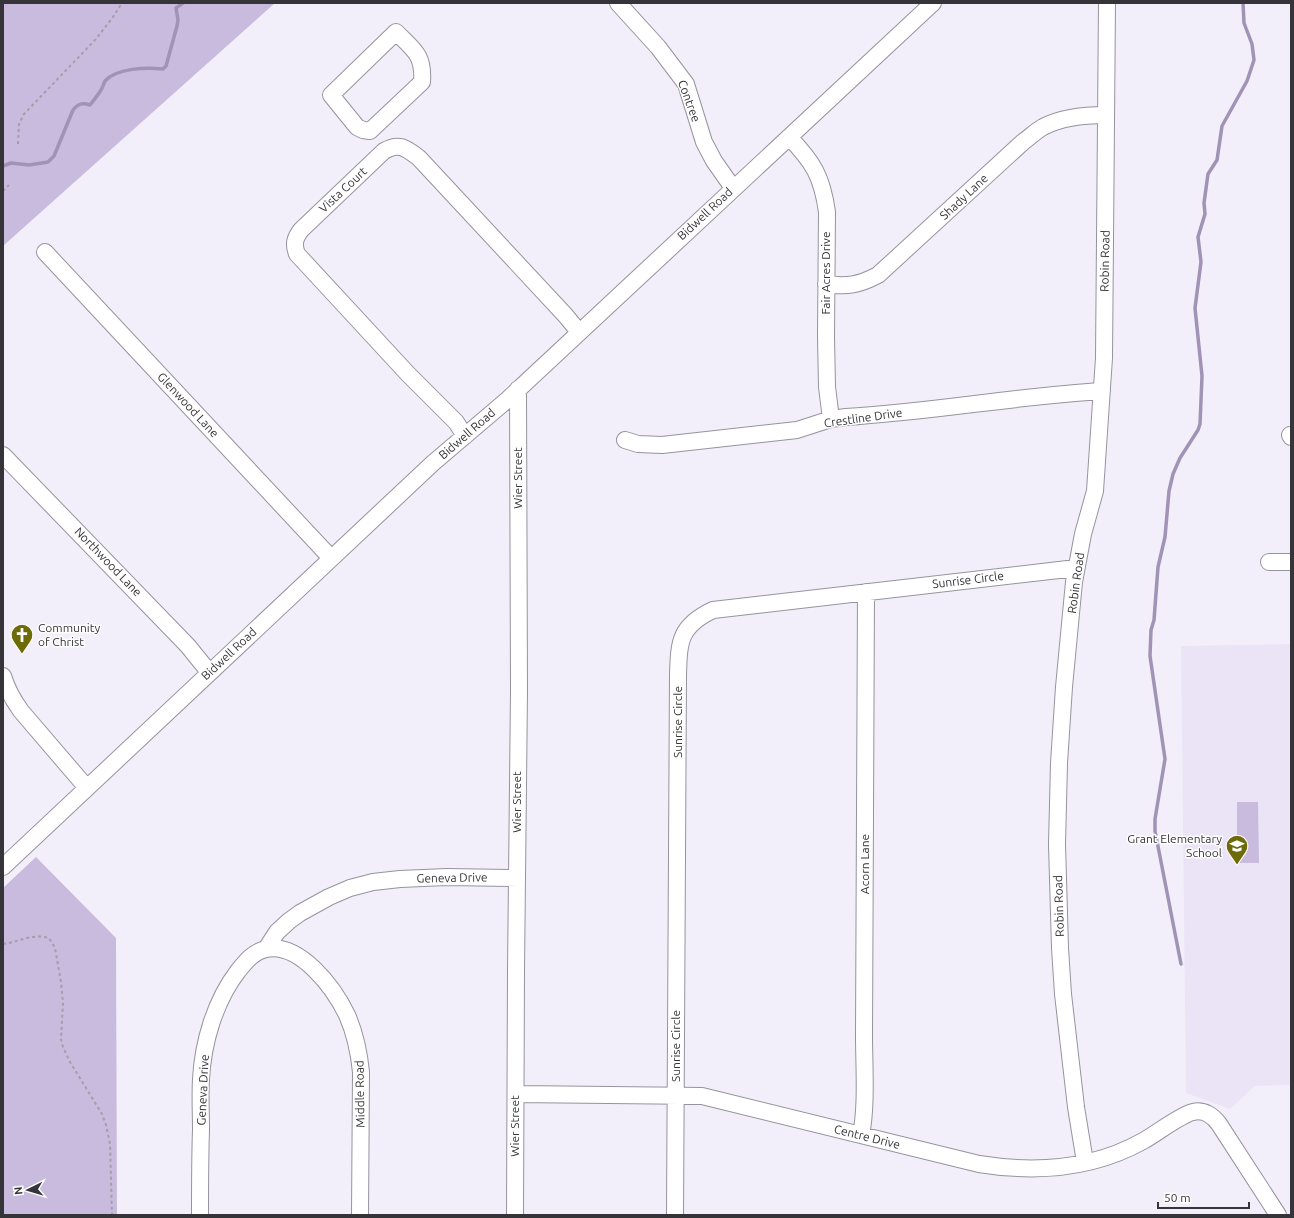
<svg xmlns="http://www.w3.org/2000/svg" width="1294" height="1218" font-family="Ubuntu,sans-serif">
<rect width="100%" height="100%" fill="#f3effa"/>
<path fill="#ebe4f7" d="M1291,644v441l-36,1 -25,23 -44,-16 -5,-447z"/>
<path fill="#c9bbde" d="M3,3h272l-272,243z
M1237,802h21l1,61h-22z
M36,857l80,81 1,277h-114v-327z"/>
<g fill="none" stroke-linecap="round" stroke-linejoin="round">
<path stroke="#a193b6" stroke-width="3.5" d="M3,166l8,-3 18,2 19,-3 6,-6 19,-46c5,-6 9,-8 17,-5 4,-5 8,-10 11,-15 2,-3 3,-7 4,-9 11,-13 42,-14 58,-12l3,-3 11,-40 1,-6 -2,-12 7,-5
M1181,964l-26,-133v-12l10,-60 -15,-103 1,-26 3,-10 4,-53 7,-30 4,-46 4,-17 7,-16 18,-28 2,-6 2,-48 -7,-68 6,-46 -3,-25 7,-23 -1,-11 4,-29 9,-14 5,-34 25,-45 7,-21 -2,-16 -8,-21 -1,-20"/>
<g stroke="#97939e" stroke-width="18">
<path id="minor" d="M618,3l40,44 28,37 18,58 10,19 19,27
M396,32c18,18 28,23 26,50l-52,49 -7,-1 -6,-3 -26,-32z
M789,137c24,25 33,39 38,75l-1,125 1,50 4,32
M45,252l286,306
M826,284c21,3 33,1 52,-9l145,-133c7,-5 13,-11 20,-15 19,-10 42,-12 63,-12
M1290,435l1,2
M465,436l-9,-14 -48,-48 -111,-120c-4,-10 -2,-16 4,-24l83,-79c15,-9 22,-3 35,7l147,158 13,16
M625,440l13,4 24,1 135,-15 34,-11 15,-2c86,-5 171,-21 256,-26
M3,455l185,191 21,26
M1269,562h22
M3,676c4,13 10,24 18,35l66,77
M3,867l430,-404 74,-63 426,-397
M266,949c34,-7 68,39 81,66 8,18 12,37 14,57l-1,143
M516,1094l186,2 277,68c56,9 114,5 164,-23 13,-7 37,-26 50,-29 11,-3 20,4 26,12l59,91
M861,1135c6,-30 3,-69 3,-100l2,-443
M1085,1162l-9,-55 -13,-113 -3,-46 -3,-104 2,-81 5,-76 10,-105 9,-48 12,-43 9,-133 3,-355
M200,1215c0,-28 0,-57 1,-85 0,-17 -1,-34 0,-51 2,-37 14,-78 37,-108 8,-10 15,-19 28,-22l11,-17 12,-11 11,-8 29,-16 21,-9 23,-6 27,-3 47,-2 70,1
M515,1215l1,-244 3,-280 -1,-302
M675,1215l3,-540c1,-33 1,-49 35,-65l363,-42"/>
</g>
<path stroke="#a19fa7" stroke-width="2" stroke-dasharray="3 3" stroke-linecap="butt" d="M18,144l1,-20 5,-10 72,-75 17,-22 9,-14
M3,191l6,-6
M3,944c16,-2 29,-11 46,-6l6,10 6,34 2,21 -2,36 2,8 7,15 32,52 4,11 4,19 2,71"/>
<use href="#minor" stroke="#fff" stroke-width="16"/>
</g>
<defs>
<g id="church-pin" transform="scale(1.15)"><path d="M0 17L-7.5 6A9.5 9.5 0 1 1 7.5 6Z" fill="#6d6b08" stroke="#fefefe"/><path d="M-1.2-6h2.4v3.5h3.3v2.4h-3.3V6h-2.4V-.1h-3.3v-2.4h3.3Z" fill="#fff"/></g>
<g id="school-pin" transform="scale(1.15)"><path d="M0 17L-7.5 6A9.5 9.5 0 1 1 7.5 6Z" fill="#6d6b08" stroke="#fefefe"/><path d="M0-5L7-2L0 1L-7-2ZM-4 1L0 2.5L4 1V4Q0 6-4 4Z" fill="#fff"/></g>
</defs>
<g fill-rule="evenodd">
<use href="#church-pin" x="22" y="635"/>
<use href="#school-pin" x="1237" y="846"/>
</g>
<g text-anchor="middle" stroke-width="3" stroke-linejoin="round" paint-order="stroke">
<g font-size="12" fill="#353438" stroke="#fefefe">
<text transform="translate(689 101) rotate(70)" y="4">Contree</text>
<text transform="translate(343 190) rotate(-43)" y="4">Vista Court</text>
<text transform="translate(964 197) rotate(-43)" y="4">Shady Lane</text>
<text transform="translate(705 214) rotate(-43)" y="4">Bidwell Road</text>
<text transform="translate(1105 261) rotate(-89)" y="4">Robin Road</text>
<text transform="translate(826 273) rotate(-90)" y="4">Fair Acres Drive</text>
<text transform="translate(188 405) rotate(47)" y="4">Glenwood Lane</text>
<text transform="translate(863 418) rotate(-8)" y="4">Crestline Drive</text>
<text transform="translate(467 434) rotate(-41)" y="4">Bidwell Road</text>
<text transform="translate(518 478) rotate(-90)" y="4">Wier Street</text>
<text transform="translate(108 562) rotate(46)" y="4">Northwood Lane</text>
<text transform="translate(968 580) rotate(-7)" y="4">Sunrise Circle</text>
<text transform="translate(1076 583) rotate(-82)" y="4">Robin Road</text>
<text transform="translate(229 654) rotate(-43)" y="4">Bidwell Road</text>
<text transform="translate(678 722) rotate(-90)" y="4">Sunrise Circle</text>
<text transform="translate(517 802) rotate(-90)" y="4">Wier Street</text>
<text transform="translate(865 864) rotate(-90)" y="4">Acorn Lane</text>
<text transform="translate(452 878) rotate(-1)" y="4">Geneva Drive</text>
<text transform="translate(1059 906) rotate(-92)" y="4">Robin Road</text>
<text transform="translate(676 1046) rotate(-90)" y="4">Sunrise Circle</text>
<text transform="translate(203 1090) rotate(-87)" y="4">Geneva Drive</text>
<text transform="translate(360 1094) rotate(-91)" y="4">Middle Road</text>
<text transform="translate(515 1126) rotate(-90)" y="4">Wier Street</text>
<text transform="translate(867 1137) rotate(14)" y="4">Centre Drive</text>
</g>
<g font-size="12" fill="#353438" stroke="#fefefe" text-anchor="start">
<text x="38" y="632">Community<tspan x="38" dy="14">of Christ</tspan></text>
<text x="1222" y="843" text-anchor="end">Grant Elementary<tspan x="1222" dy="14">School</tspan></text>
</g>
</g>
<rect width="1294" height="1218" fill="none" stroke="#353438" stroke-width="8"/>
<g transform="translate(28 1190) rotate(265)" stroke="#fefefe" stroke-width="3" paint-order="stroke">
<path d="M0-3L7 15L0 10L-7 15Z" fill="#353438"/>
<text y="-6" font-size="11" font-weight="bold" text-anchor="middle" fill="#353438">N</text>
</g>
<path d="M1158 1202v6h91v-6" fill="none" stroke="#353438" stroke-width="2"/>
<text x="1164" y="1202" font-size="12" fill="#353438" stroke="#fefefe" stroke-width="3" paint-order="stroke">50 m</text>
</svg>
